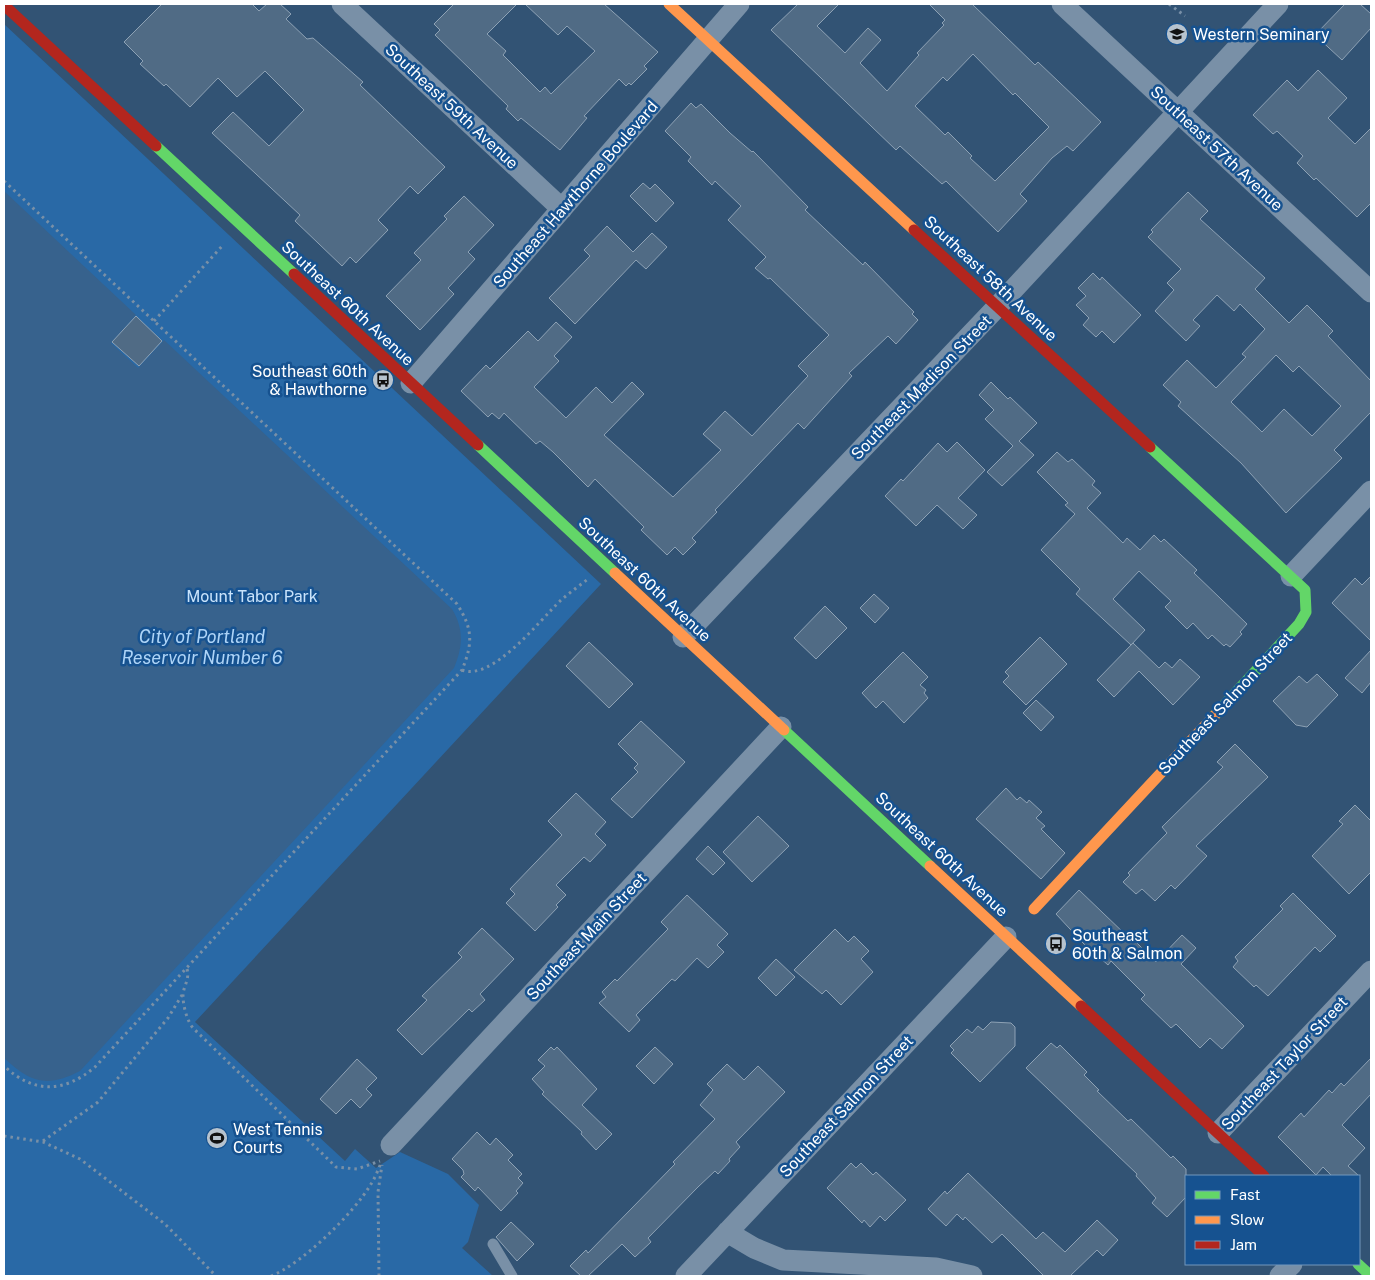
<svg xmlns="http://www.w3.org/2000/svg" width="1375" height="1280" font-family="'Public Sans',sans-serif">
<rect width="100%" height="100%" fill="#325374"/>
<path fill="#2969a6" d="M4,24l597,560 -406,438 150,139 10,-12 21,19 24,-16 48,22 31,31 -11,37 -6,6 31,28h-489z"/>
<path fill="#37628d" d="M4,191l132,124 -25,28 27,25 26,-28 288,269c12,20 11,37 2,59l-374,403c-33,17 -49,12 -76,-13z"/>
<path fill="#506b85" stroke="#8ea2b5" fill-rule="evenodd" d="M162,4h90l7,7 8,-7h13l11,10 -5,5 21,20 6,-1 50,44 -3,3 85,82 -27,27 -8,-8 -32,34 10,10 -32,33 -6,-6 -8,9 -47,-45 5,-6 -88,-82 21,-21 36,34 35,-36 -39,-39 -28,26 -19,-19 -28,29 -24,-23 -2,2 -24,-22 3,-3 -19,-19z
M454,4h63l-30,30 19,17 -3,4 37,37 5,-5 6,7 44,-43 -28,-25 -9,9 -33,-31h79l54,48 -14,14 3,3 -16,16 -2,-2 -3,3 -7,-7 -35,37 3,2 -27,32 -39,-32 -3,3 -12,-12 2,-3 -73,-71 5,-5 -6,-6z
M798,4h41l-22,22 28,27 23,-25 13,12 -21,23 27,28 32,-36 -2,-2 27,-28 -2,-2 3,-3 -16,-16h43l63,61 3,-3 63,60 -28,29 -6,-5 -15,12 -32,36 7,7 -29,31 -52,-51 -4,3 -42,-38 -4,4 -125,-120zM973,54l40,41 2,-2 34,34 -54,54 -25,-23 2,-2 -24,-24 -3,3 -30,-29 28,-29 4,4z
M1345,4h15l11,10v14l-29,32 -27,-25z
M1318,70l29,28 -19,20 27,26 16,-16v75l-14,14 -41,-39 -2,2 -17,-17 6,-7 -26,-25 -4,3 -20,-19 34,-35 11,11z
M691,103l5,5 5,-4 29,29 22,19 1,-1 55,56 -3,3 58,55 2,-3 49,50 -2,2 6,6 -22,24 -8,-8 -39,37 3,3 -48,53 -6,-6 -83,87 2,2 -25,26 4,4 -13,13 -8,-8 -8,8 -26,-25 3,-3 -49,-48 -7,8 -35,-35 -13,-11 -4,3 -32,-31 -5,6 -7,-6 -4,4 -27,-26 25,-26 4,4 38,-38 10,10 18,-19 16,15 -18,19 5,5 -25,26 32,31 30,-31 16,16 20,-21 12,12 -40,41 69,62 48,-47 -18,-16 22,-23 27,25 56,-60 -10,-10 31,-31 -59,-57 -2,1 -13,-11 11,-11 -38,-37 13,-14 -26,-25 -3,4 -24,-24 3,-4 -26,-26z
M643,183l7,6 5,-5 19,19 -18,19 -26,-26z
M1188,192l20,19 -8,8 65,59 -10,11 34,34 18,-18 26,26 -5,5 43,45v31l-37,38 8,8 -56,55 -45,-50 -63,-57 3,-4 -18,-17 24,-25 29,28 30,-31 -4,-3 23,-25 -25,-25 -6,7 -17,-16 -24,25 7,6 -14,15 -31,-30 19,-21 -7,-7 14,-14 -33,-32 5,-5 -2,-2zM1276,355l17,17 6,-6 42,40 -29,30 -28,-27 -22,23 -31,-30z
M464,196l30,29 -26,27 7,7 -27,29 6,6 -34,36 -34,-34 35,-36 -7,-7 33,-34 -3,-3z
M607,226l26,26 19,-19 15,14 -21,22 -10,-9 -61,64 -26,-26 41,-42 -6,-6z
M1093,273l7,7 2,-3 39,38 -27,28 -12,-12 -6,6 -13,-12 6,-7 -13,-13 10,-9 -8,-8z
M136,316l26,25 -23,25 -27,-24z
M991,382l17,17 2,-2 27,26 -18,18 15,14 -32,31 -15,-14 26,-26 -28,-27 9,-9 -15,-15z
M957,442l28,28 -27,28 19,17 -14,14 -26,-24 -21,21 -31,-30 16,-17 2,2 35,-38 9,9z
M1057,452l11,10 4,-3 23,22 -3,4 9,8 -14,15 36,35 4,-5 13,12 14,-15 7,7 3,-3 33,31 -3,3 53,51 -7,8 2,2 -12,13 -4,-3 -2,2 -12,-11 -4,4 -15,-16 -6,6 -22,-22 6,-6 -32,-30 -26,28 32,31 -14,15 -55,-51 4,-5 -39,-39 34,-36 -10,-9 3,-2 -31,-31z
M1371,576v65l-39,-38 23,-25 7,7z
M874,594l15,14 -14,15 -15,-15z
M825,606l22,22 -31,31 -22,-21z
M1040,637l27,27 -41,41 -23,-23 6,-6 -4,-4z
M589,642l44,42 -24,24 -43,-42z
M1133,643l26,25 6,-6 7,6 8,-9 20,18 -27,28 -34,-34 -25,26 -17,-17z
M1371,650v32l-9,11 -17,-15z
M903,652l25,25 -8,8 6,5 -2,3 4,5 -24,25 -21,-22 -7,7 -14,-15z
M1317,674l21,21 -31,32 -11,-2 -23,-24 26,-25 8,7z
M1036,700l18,17 -13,14 -18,-18z
M641,721l44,41 -53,56 -21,-19 27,-27 -4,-4 4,-4 -20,-20z
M1235,744l33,33 -72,69 11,10 -32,33 -4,-4 -16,16 -13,-12 -6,5 -13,-12 7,-7 -2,-2 39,-40 -5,-6 61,-60 -6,-5z
M1006,788l11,12 3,-3 7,6 2,-3 13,12 -6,6 9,8 -4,3 24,24 -24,26 -65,-60z
M576,793l30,29 -11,12 11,11 -16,17 -6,-5 -28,28 10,10 -10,10 2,2 -23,24 -29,-28 9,-9 -5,-5 52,-54 -14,-14z
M1355,805l16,16v51l-22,22 -37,-38 31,-32 -4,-3z
M758,816l31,30 -37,36 -29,-30z
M708,846l17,17 -12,12 -17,-16z
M1079,890l48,46 1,-2 28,28 26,-27 14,13 -15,16 63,62 -22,23 -12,-11 -10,10 -24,-24 -5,4 -30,-29 4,-4 -34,-34 -3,4 -10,-9 -1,2 -41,-44z
M1293,893l43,43 -16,16 -5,-5 -47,49 -12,-11 -2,2 -21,-20 5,-6 -3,-4 48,-48 -3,-3z
M687,895l41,39 -11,11 7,7 -16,16 -11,-10 -22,23 -3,-2 -36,36 4,5 -11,12 -30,-29 7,-6 -4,-5 13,-13 2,2 51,-52 -7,-7z
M482,928l32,31 -34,35 5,6 -13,12 -3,-3 -47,46 -25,-25 30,-30 -5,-4 40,-39 -4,-4z
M835,929l13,13 6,-6 15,15 -8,8 12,13 -32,33 -15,-15 -4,4 -28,-24z
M776,959l19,18 -19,19 -18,-18z
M991,1022l20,1 4,4v19l-35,36 -29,-29 3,-3 -4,-4 17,-17 5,4 6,-7 5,4z
M1051,1043l6,5 3,-3 27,27 -3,3 15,15 -2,1 31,30 3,-2 40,39 2,-2 13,13v28l-19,20 -15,-14 4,-5 -20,-22 1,-2 -111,-106z
M551,1047l3,3 3,-3 40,42 -15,16 30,29 -16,16 -15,-16 1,-2 -40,-38 2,-2 -12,-13 13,-13 -7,-6z
M655,1047l18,17 -19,20 -18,-18z
M1371,1058v36l-29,31 23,23 -17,18 11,10h-27l-9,-9 -7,8 -38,-38 23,-24 3,4 25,-27 3,3 9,-10 3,3z
M357,1059l20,19 -11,11 6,6 -12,13 -9,-9 -15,15 -16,-15z
M727,1064l17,16 14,-14 27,26 -49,50 4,5 -11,12 1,2 -12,13 -3,-3 -17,16 -50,51 3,4 -16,15 -13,-13 -34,32h-7l-11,-10 16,-16 2,3 87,-89 -2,-2 42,-43 -15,-14 13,-15 -6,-6z
M477,1132l13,13 6,-7 17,17 -5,5 14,14 -4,4 5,5 -7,8 2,2 -17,18 -23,-24 -3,4 -14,-14 3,-3 -1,-4 -11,-11z
M851,1163l5,5 5,-5 12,12 3,-3 30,28 -21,21 -5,-5 -10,11 -6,-7 -2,3 -35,-35z
M968,1173l68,66 7,-7 22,20 32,-32 21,20 -15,16 -6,-6 -27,26h-26l-42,-42 -10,9 -27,-26 -2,3 -6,-6 -11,12 -18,-17 17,-18 2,3z
M511,1222l23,22 -17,17 -21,-24z"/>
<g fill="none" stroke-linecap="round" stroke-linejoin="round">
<path stroke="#7990a7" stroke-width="3" stroke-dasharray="2.5 4" stroke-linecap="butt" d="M1169,4l16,12
M4,181l453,423c16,25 16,39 5,66l-367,397c-31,26 -61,27 -91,-1
M154,321l70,-77
M462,670c30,12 78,-50 98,-69 9,-8 19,-15 28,-22
M187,969c3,11 -4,17 -4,27 0,9 4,26 11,33l142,138 21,2 23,-8
M4,1136l39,6 37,17 85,65 51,52
M43,1141l55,-39 70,-84 14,-23
M271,1276c31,-12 83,-63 100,-92 4,-6 7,-14 10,-21
M379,1276l-1,-84 4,-27"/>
<path stroke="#7990a7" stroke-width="11" d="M493,1244l19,32"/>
<path stroke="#7990a7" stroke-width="21" d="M342,4l220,205
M1062,4l309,288
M411,383l328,-379
M1291,576l80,-85
M683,637l315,-331 280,-302
M1218,1133l153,-162
M391,1145l390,-418
M727,1232l27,16 29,12 153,8 36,8
M686,1276l320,-339
M1280,1276l12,-12"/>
<path stroke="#63d668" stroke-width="11" d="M156,146l138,128
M478,445l137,128
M1150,447l155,143 1,22 -7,12 -84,91
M784,730l146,136
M1358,1264l13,12"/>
<path stroke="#ff974d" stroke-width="11" d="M669,4l245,226
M615,573l169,157
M930,866l151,140
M1034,909l181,-194"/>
<path stroke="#b3261e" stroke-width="11" d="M4,5l152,141
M914,230l236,217
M294,274l184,171
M1081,1006l183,170"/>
</g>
<defs>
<g id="university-disc" transform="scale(1.125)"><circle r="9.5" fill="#b7c3ce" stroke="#165290"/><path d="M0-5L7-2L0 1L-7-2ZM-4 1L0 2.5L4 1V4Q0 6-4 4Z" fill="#111"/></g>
<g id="bus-disc" transform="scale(1.125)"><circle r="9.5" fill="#b7c3ce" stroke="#165290"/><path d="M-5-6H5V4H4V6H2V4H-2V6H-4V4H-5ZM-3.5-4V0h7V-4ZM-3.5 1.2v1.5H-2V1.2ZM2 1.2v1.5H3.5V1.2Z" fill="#111"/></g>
<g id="stadium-disc" transform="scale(1.125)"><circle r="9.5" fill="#b7c3ce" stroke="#165290"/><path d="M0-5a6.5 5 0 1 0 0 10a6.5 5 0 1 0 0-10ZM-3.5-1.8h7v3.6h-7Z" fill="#111"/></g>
</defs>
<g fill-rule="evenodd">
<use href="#university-disc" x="1177" y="34"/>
<use href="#bus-disc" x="383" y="380"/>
<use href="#bus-disc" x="1056" y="944"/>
<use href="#stadium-disc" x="217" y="1138"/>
</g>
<g text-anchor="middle" stroke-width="5" stroke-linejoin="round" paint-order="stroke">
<g font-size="16" fill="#fff" stroke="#165290" text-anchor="start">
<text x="1193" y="40">Western Seminary</text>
<text x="367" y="377" text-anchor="end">Southeast 60th<tspan x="367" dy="18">&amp; Hawthorne</tspan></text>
<text x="1072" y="941">Southeast<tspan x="1072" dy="18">60th &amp; Salmon</tspan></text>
<text x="233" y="1135">West Tennis<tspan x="233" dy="18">Courts</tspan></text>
</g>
<g font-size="16" fill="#fff" stroke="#165290">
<text transform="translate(452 106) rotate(43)" y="6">Southeast 59th Avenue</text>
<text transform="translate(1217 148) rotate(43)" y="6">Southeast 57th Avenue</text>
<text transform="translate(575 194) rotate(-49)" y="6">Southeast Hawthorne Boulevard</text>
<text transform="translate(991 278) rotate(43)" y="6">Southeast 58th Avenue</text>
<text transform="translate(348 303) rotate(43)" y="6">Southeast 60th Avenue</text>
<text transform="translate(921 387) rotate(-46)" y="6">Southeast Madison Street</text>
<text transform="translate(645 579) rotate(43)" y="6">Southeast 60th Avenue</text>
<text transform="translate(1225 703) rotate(-47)" y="6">Southeast Salmon Street</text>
<text transform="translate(942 854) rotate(43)" y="6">Southeast 60th Avenue</text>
<text transform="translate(586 936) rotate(-47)" y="6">Southeast Main Street</text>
<text transform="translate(1284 1063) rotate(-47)" y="6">Southeast Taylor Street</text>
<text transform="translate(846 1106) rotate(-47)" y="6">Southeast Salmon Street</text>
</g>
<g font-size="16" fill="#c9e3fb" stroke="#165290">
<text x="252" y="602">Mount Tabor Park</text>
</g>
<g font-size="18" font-style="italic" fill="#aed4f7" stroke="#165290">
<text x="202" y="643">City of Portland<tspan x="202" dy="21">Reservoir Number 6</tspan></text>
</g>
</g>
<rect width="1375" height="1280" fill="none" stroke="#ffffff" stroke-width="10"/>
<rect x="1185" y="1175" width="175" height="90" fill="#165290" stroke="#7397bc"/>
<rect x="1195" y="1191" width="25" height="8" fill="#63d668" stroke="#7397bc"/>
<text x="1230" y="1200" font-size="15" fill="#ffffff">Fast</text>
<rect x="1195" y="1216" width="25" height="8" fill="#ff974d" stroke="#7397bc"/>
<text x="1230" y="1225" font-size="15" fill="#ffffff">Slow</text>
<rect x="1195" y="1241" width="25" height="8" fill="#b3261e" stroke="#7397bc"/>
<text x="1230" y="1250" font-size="15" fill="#ffffff">Jam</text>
</svg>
